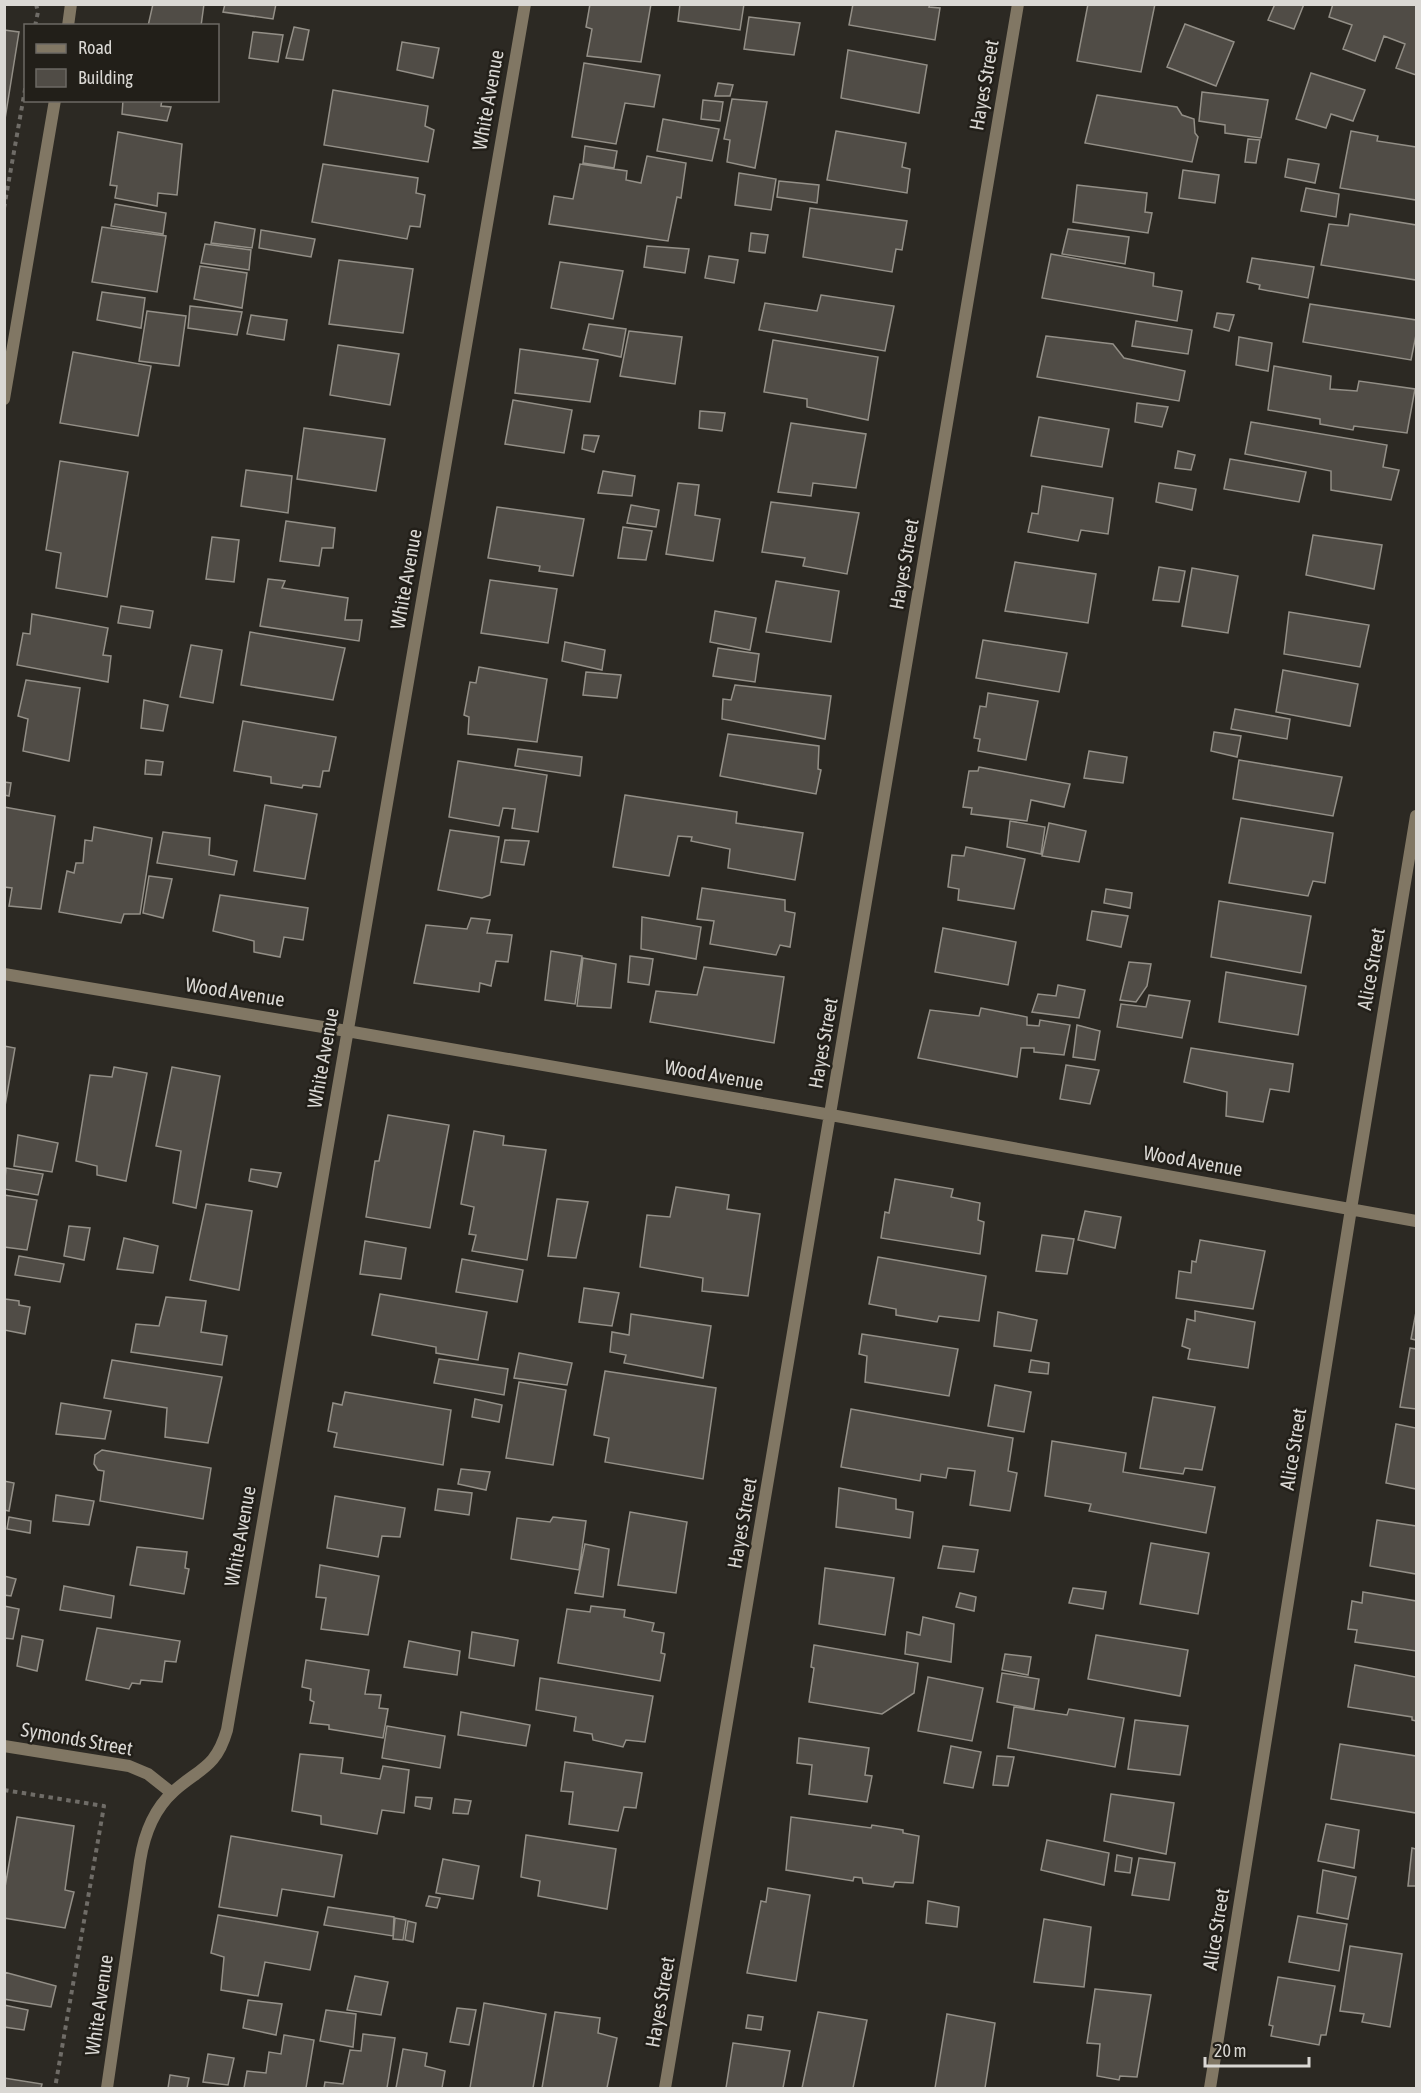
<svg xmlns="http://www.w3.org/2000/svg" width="1421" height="2093" font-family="'Asap Condensed',sans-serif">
<rect width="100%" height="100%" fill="#2c2923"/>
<path fill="#504c46" stroke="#938f87" stroke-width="1.5" d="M153,4h51l-3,22h-53z
M225,4h51l-3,15 -50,-7z
M590,4h61l-10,58 -54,-6 5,-27 -6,-2z
M680,4h64l-4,26 -62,-9z
M853,4h77l-1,3 11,1 -5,32 -86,-15z
M1088,4h67l-14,68 -64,-11z
M1275,4h29l-10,25 -26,-9z
M1333,4h83v71l-20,-7 9,-24 -21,-8 -9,25 -32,-12 9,-24 -23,-8z
M749,17l51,6 -6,32 -50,-6z
M1185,24l49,18 -18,44 -49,-19z
M294,27l15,3 -6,30 -17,-2z
M4,30l15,2 -14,87h-1z
M253,32l30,3 -5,27 -29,-4z
M402,42l37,6 -6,30 -36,-8z
M848,50l79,15 -8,48 -78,-15z
M584,63l76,12 -6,32 -29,-4 -9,41 -44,-7z
M1311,73l54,17 -12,31 -22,-7 -5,14 -30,-9z
M718,83l15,2 -3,11h-15z
M333,90l95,16 -3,20 9,4 -6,32 -104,-17z
M1202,92l66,8 -7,38 -36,-5v-8l-26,-4z
M1097,95l80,12 5,8 12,4 1,14 3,4 -6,25 -107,-19z
M732,99l35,3 -12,66 -28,-6 3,-22 -6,-1z
M123,100h39l-1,6 10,1 -4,14 -45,-7z
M703,100l20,2 -3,19 -19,-2z
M663,119l56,10 -7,32 -55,-10z
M836,131l70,12 -4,24 8,2 -3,24 -80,-13z
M1351,131l27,5 -1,5 39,6v53l-76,-12z
M118,132l64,12 -5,51 -19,-2 -1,13 -42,-8 2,-12 -7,-1z
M1248,139l12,1 -4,23 -11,-1z
M585,146l32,5 -3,17 -31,-5z
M647,156l39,7 -5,35 -4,-1 -9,44 -119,-17 5,-28 19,3 7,-35 47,7 -1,9 15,3z
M1288,159l31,5 -4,19 -30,-6z
M323,164l95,14 -2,15 9,2 -5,32 -10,-1 -3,13 -95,-17z
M1183,170l36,5 -4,28 -36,-5z
M739,173l37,6 -5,31 -36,-5z
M779,181l40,4 -2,18 -40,-6z
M1077,185l70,8 -2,19 7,1 -4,20 -75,-11z
M1306,188l33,6 -3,23 -35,-6z
M115,204l51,9 -3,21 -52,-8z
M810,208l97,13 -5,29 -6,-1 -4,23 -89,-15z
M1350,214l66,11v55l-95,-15 8,-41 19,2z
M215,222l40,7 -3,19 -41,-5z
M102,227l64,9 -9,56 -65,-10z
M1068,229l61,8 -4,27 -63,-10z
M261,230l54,9 -4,18 -52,-9z
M751,233l17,2 -3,18 -16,-2z
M205,244l46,6 -2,20 -48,-7z
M647,246l42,3 -4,24 -41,-6z
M1051,254l103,19 -1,13 29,5 -5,30 -135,-23z
M709,256l29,4 -4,23 -29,-5z
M1252,258l62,9 -6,31 -49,-9 1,-4 -13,-3z
M339,260l74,9 -10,64 -74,-9z
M560,262l63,9 -10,48 -62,-11z
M200,266l47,7 -5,35 -48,-9z
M102,292l43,6 -4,30 -44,-8z
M821,295l73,11 -9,45 -126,-21 6,-27 52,8z
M1310,304l106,16v15l-5,25 -108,-18z
M190,306l52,6 -5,23 -49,-7z
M147,311l39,5 -7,50 -40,-5z
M1217,313l17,2 -5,16 -15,-4z
M251,315l36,5 -3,20 -37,-6z
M1136,321l56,9 -4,24 -56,-8z
M589,324l37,5 -5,28 -38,-8z
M629,331l53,6 -7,47 -55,-8z
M1046,336l67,8 11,14 61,13 -6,30 -142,-24z
M1239,337l33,6 -4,28 -32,-6z
M773,340l105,17 -10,63 -61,-13v-8l-43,-7z
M338,345l61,9 -9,51 -60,-10z
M520,349l78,11 -8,42 -75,-9z
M73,352l78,14 -13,70 -78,-13z
M1274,366l57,10 -1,13 27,2 2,-10 56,8 -8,44 -53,-7 -1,4 -33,-6v-5l-52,-9z
M513,400l59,10 -8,43 -59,-9z
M1137,403l31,4 -6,20 -27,-5z
M700,411l25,2 -3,18 -23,-3z
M1039,417l70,12 -7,38 -71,-11z
M1251,422l136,23 -4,22 16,3 -8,30 -60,-10v-19l-86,-17z
M791,423l75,11 -10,54 -43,-5 -2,13 -33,-4z
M304,428l81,11 -9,52 -79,-12z
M584,435l15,1 -5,16 -12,-3z
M1178,451l17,4 -4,15 -16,-2z
M1230,459l76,13 -7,30 -75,-13z
M60,461l68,11 -21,125 -51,-9 5,-35 -15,-3z
M246,470l46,6 -4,37 -47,-7z
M603,471l32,5 -3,20 -34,-3z
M678,483l21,2 -4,30 25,4 -7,42 -47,-7z
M1159,483l37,6 -4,21 -36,-8z
M1042,486l71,12 -5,36 -27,-4 -3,11 -50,-9 4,-19 6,1z
M771,502l88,11 -12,61 -44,-8 2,-8 -43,-6z
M631,505l28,5 -3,17 -29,-4z
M497,507l87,12 -11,57 -34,-5 1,-5 -52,-8z
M286,521l49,7 -2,20h-11l-3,18 -39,-5z
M623,527l29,4 -6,29 -28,-2z
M1313,535l69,10 -8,44 -68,-14z
M212,537l27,3 -5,42 -28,-3z
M1015,562l81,12 -8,49 -83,-12z
M1159,567l26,4 -6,31 -26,-2z
M1192,568l46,8 -10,57 -46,-7z
M268,579l17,2 -3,7 66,10 -3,22h17l-3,21 -99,-15z
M490,580l67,9 -9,54 -67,-10z
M776,581l63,10 -8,51 -65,-10z
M121,606l32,5 -3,17 -32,-5z
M715,611l41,7 -6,32 -40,-8z
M1289,612l80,13 -9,42 -76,-13z
M32,614l76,14 -5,27 8,1 -3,26 -91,-17 6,-32 7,1z
M250,632l95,16 -12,52 -92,-15z
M983,640l84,13 -8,39 -83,-14z
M565,642l40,8 -3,20 -40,-9z
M191,645l31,5 -9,53 -33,-6z
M718,648l41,6 -4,28 -42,-6z
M479,667l68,12 -10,63 -69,-8 1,-17 -5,-2 6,-33 6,1z
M1283,670l75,14 -8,42 -74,-14z
M586,672l35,3 -4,23 -34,-3z
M26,680l54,8 -11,73 -46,-10 5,-32 -10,-3z
M735,685l96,11 -6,43 -103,-20 1,-20 8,1z
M988,693l50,8 -12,59 -48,-9 2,-12 -6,-1 6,-32 6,1z
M144,700l24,5 -5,26 -22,-3z
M1235,709l55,10 -3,20 -56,-10z
M243,721l93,16 -7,34h-6l-3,16 -17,-2 -1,3 -31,-5v-6l-37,-6z
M1214,732l27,4 -4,21 -26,-6z
M728,734l91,12 -1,23 3,1 -5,24 -96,-18z
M518,749l64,8 -2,19 -65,-10z
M1089,751l38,6 -4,26 -39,-5z
M146,760l17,2 -2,13 -16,-1z
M1239,760l103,17 -9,39 -100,-17z
M458,761l89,14 -9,57 -26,-4 3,-19 -12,-1 -4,18 -50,-9z
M979,767l91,17 -6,23 -33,-7 -4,21 -56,-7 1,-6 -9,-1 6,-36h9z
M4,782l7,1 -2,13 -5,-1z
M625,795l112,17 -1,11 67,10 -8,47 -67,-12 2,-19 -39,-8 1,-4 -14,-1 -9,40 -56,-9z
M265,805l52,9 -12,65 -51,-8z
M4,807l51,9 -14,93 -32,-3 3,-18 -8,-1z
M1241,818l92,15 -8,50 -12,-2 -5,15 -79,-13z
M1010,821l35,6 -4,27 -34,-7z
M1049,823l37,8 -7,31 -37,-6z
M94,827l58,11 -12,76h-16l-3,9 -62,-11 8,-41 7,2 2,-10h7l2,-23 7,1z
M450,830l49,7 -9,58 -8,3 -44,-8z
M163,832l47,6 -1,17 28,6 -3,14 -77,-12z
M505,840l24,1 -5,24 -23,-3z
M966,847l59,12 -11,50 -56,-9 1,-11 -11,-2 4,-32 12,1z
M149,876l23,3 -9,39 -20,-5z
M702,888l83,12v11l10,2 -5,34 -10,-2 -4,10 -66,-11 4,-23 -17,-2z
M1106,889l26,4 -2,15 -26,-5z
M220,895l88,13 -5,32 -19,-3 -4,20 -26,-5v-11l-41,-10z
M1219,901l92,15 -10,57 -90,-16z
M1092,911l36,5 -7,31 -34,-7z
M642,917l59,10 -5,32 -55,-10z
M471,918l19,2 -3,13 25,2 -4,27 -12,-1 -5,25 -11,-3 -1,9 -65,-9 12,-58 41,4z
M943,928l73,14 -8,43 -73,-13z
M551,951l31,5 -7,48 -30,-4z
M630,956l23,3 -4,26 -21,-3z
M583,958l33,6 -5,44 -34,-2z
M1129,962l22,2 -4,22 -11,16 -16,-2z
M704,967l80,10 -10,66 -124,-21 6,-31 41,4z
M1226,972l80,14 -8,49 -79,-13z
M1058,985l27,5 -6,28 -47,-6 6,-18 18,2z
M1149,995l41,6 -8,37 -65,-11 4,-23 25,3z
M981,1008l46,9v8l12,1 1,-6 30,5 -6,30 -30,-3v-4h-13l-4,29 -99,-19 12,-48 49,6z
M1077,1025l23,6 -5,29 -22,-3z
M4,1046l11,2 -10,58h-1z
M1191,1048l102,16 -4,28 -19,-3 -7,33 -37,-6 1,-24 -43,-10z
M1066,1065l33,5 -9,34 -30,-5z
M114,1067l33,6 -21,108 -29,-6v-9l-21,-5 14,-86 22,2z
M172,1067l48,9 -24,132 -23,-5 8,-52 -25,-5z
M388,1115l61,10 -19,103 -64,-11 9,-56h4z
M474,1131l30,5 -1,9 43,5 -19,110 -55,-9 4,-16 -7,-1 5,-27 -13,-3z
M18,1135l40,8 -6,29 -38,-6z
M6,1168l37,6 -5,21 -34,-6z
M251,1169l30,4 -4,14 -28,-6z
M895,1179l58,10 -2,8 29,6 -2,17 6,2 -4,32 -99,-16 4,-26 4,1z
M676,1187l53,8 -2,14 33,5 -12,82 -46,-5 1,-13 -63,-11 7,-52 23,2z
M4,1195l33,5 -10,50 -23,-3z
M557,1199l31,3 -12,56 -28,-2z
M206,1204l46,7 -13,79 -49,-10z
M1085,1211l36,6 -6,31 -37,-8z
M69,1226l21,2 -6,32 -20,-4z
M1042,1235l32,4 -7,35 -31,-3z
M124,1238l34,8 -5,27 -36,-4z
M1200,1240l65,11 -12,58 -77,-11 3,-27 12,2 1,-12 4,1z
M365,1241l41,7 -5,31 -41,-5z
M19,1256l45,8 -4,18 -45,-7z
M878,1257l108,19 -7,45 -40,-5 -2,6 -41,-7v-6l-27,-5z
M462,1259l61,11 -6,32 -61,-10z
M584,1288l35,5 -7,33 -33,-4z
M380,1294l107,18 -9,48 -42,-7v-6l-64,-12z
M166,1297l40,4 -5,31 26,4 -5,29 -91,-13 5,-28 23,2z
M5,1299l14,2v4l11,2 -5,27 -21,-4z
M1195,1311l60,11 -7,46 -60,-9 2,-10 -8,-3 5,-27 8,2z
M998,1312l39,8 -6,31 -37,-5z
M1416,1312v28l-5,-1z
M631,1314l80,12 -8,52 -79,-15 2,-8 -16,-3 2,-20 17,3z
M862,1334l96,15 -9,47 -84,-14 2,-26 -8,-2z
M1410,1348l6,1v60l-16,-2z
M519,1353l53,10 -5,22 -53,-7z
M439,1359l69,10 -4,26 -70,-12z
M112,1360l110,17 -14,66 -43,-6 2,-29 -63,-10z
M1031,1360l18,3 -1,11 -19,-2z
M605,1371l111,17 -13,91 -98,-17 4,-24 -15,-3z
M519,1382l47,8 -13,75 -47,-7z
M995,1385l36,7 -7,40 -36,-6z
M345,1392l106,18 -8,55 -109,-18 3,-14 -9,-2 5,-28 9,2z
M1153,1397l62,10 -13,63 -17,-2 -2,6 -43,-6z
M475,1399l27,6 -3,17 -27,-5z
M61,1403l50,8 -6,28 -49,-5z
M851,1409l162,29 -5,33 9,2 -7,38 -40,-6 5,-34 -27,-3 -2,10 -25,-4 -1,7 -79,-14z
M1396,1424l20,4v61l-30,-6z
M1052,1441l74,12 -3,19 92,15 -9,46 -117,-22 2,-7 -46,-8z
M102,1450l109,18 -8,51 -103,-18 4,-30 -6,-1 -4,-6 1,-9z
M461,1469l29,3 -4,18 -28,-6z
M4,1481l10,2 -5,28 -5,-1z
M839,1488l57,11v10l17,3 -3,26 -74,-11z
M438,1489l34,4 -3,22 -34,-5z
M56,1495l38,6 -5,24 -36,-4z
M335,1496l70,12 -5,29 -18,-1 -4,21 -51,-9z
M630,1512l57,10 -11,71 -58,-8z
M9,1517l22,4 -1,12 -23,-4z
M553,1517l33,4 -7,49 -68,-11 6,-41 33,4z
M1377,1520l39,6v48l-46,-8z
M1151,1543l58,10 -11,61 -58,-10z
M585,1544l24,5 -6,48 -28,-4z
M943,1546l35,4 -4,22 -36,-4z
M137,1547l50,5 -2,16 4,1 -5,25 -54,-9z
M320,1565l59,11 -11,59 -47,-6 5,-31 -10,-1z
M825,1568l69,10 -9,57 -66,-11z
M4,1576l12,3 -5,17 -7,-1z
M64,1586l50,10 -3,22 -51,-8z
M1073,1588l33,4 -3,17 -34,-6z
M1363,1592l53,9v50l-61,-9 2,-12 -9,-1 4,-28 10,2z
M960,1593l16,4 -2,14 -18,-4z
M4,1606l15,3 -6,30 -9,-1z
M591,1606l34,4 -1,7 30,6 -2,8 12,2 -3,20 4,1 -5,27 -102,-18 9,-54 23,3z
M923,1617l31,7 -3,38 -46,-8 2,-22 13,3z
M97,1628l83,13 -4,21 -11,-1 -3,21 -21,-2 -1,4 -8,-1 -3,6 -43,-9z
M472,1632l46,8 -4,26 -45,-8z
M1096,1635l92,15 -8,46 -92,-17z
M22,1636l21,4 -6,31 -20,-5z
M409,1641l51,10 -3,24 -53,-8z
M814,1645l104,18 -4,30 -32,21 -73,-12 5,-34 -3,-1z
M1005,1654l26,3 -3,18 -26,-5z
M306,1660l63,10 -4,24 16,1 -2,13 9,1 -5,29 -54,-9v-4l-19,-2 4,-21 -4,-2 1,-11 -9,-2z
M1355,1665l61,12v44l-4,-1v-3l-64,-10z
M1002,1673l37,6 -5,30 -37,-7z
M928,1677l55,11 -11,53 -54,-10z
M540,1678l113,18 -8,46 -19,-2 -3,7 -30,-7 -1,-6 -18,-3 2,-14 -40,-7z
M1014,1707l53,8 2,-6 55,9 -9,49 -107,-19z
M461,1712l69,13 -4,21 -68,-11z
M1135,1720l53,6 -8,49 -52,-6z
M387,1726l58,10 -5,32 -58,-10z
M799,1738l70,10 -4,27 7,1 -5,26 -58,-8 3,-29 -15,-2z
M1340,1744l76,12v57l-85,-14z
M951,1746l30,6 -8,36 -29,-5z
M300,1754l43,4 -2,15 39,6 3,-13 26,4 -5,43 -22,-3 -5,24 -56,-10v-8l-29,-5z
M997,1756l17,1 -6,29 -15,-1z
M565,1762l77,11 -6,35 -12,-1 -6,24 -49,-7 4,-32 -12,-1z
M1111,1794l63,9 -8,51 -62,-13z
M416,1797l16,1 -2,11 -15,-3z
M455,1799l16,2 -3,13 -15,-1z
M17,1817l57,9 -9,64 9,2 -9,36 -61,-10v-25z
M791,1817l80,11 1,-3 31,5v3l16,3 -6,47 -18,-1 -2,5 -30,-4 -1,-5 -8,-1 -1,4 -67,-11z
M1326,1824l33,6 -5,38 -36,-7z
M526,1835l90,14 -9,60 -69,-13 2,-15 -19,-4z
M231,1836l111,19 -8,42 -52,-8 -5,27 -58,-9z
M1047,1840l62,13 -5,32 -63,-15z
M1412,1848l4,1v37h-8z
M1117,1855l15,3 -2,15 -15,-2z
M1139,1858l36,5 -6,37 -37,-5z
M443,1859l36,7 -6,33 -37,-6z
M1323,1870l33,7 -8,42 -31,-6z
M768,1888l42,7 -14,86 -49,-8 14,-72 5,1z
M429,1896l11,2 -3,10 -11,-2z
M928,1901l31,6 -2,20 -31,-4z
M328,1907l66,10 -1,19 -69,-11z
M218,1915l100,17 -8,38 -45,-8 -7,34 -37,-6 3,-33 -13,-4z
M1298,1916l49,8 -8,47 -50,-9z
M395,1918l11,2 -3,20 -10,-1z
M1044,1919l47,8 -7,60 -50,-5z
M408,1921l8,2 -3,19 -8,-2z
M1350,1946l52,8 -12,73 -28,-5 2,-8 -24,-3z
M4,1972l52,14 -5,21 -47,-8z
M355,1976l33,6 -7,33 -34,-5z
M1278,1977l57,9 -9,49h-5l-2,10 -48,-9 2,-10 -4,-1z
M1095,1989l56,6 -14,82 -17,-1 -1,4 -22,-4 3,-32 -13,-1z
M248,2000l34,4 -6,31 -33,-7z
M484,2003l62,11 -13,74h-63z
M4,2005l24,5 -4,20 -20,-3z
M457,2008l19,2 -7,35 -19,-3z
M326,2010l30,4 -3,33 -33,-6z
M555,2012l45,6 -2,15 19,5 -10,50h-65z
M818,2012l49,8 -14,68h-51z
M947,2014l48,9 -10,65h-50z
M748,2015l15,2 -2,13 -15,-2z
M363,2034l32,4 -8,50h-63l1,-6 18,2 7,-34 11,1z
M284,2035l30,5 -8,48h-62l3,-17 19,2 3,-21 12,2z
M733,2043l57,8 -7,37h-57z
M403,2049l24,4 -2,13 20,5 -3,17h-46z
M208,2054l26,4 -6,27 -25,-3z
M170,2075l19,3 -2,10h-19z
M4,2078l38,6 -1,4h-37z"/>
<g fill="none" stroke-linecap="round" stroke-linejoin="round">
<path stroke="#6f6c67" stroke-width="4" stroke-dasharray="4.5 4.5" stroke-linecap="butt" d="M35,26l3,-14 -2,-8
M4,208l22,-124
M4,1790l100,16 -49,282"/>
<path stroke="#817764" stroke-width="12" d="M68,26l3,-22
M4,399l51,-299
M4,974l343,57 484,84 585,106
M4,1746l125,20 19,8 24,19
M107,2088l33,-227c4,-26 14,-52 34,-70 26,-23 42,-23 53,-61l298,-1726
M665,2088l353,-2084
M1210,2088l141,-879 65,-393"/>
</g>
<g text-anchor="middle" stroke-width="5" stroke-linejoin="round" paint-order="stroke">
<g font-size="20" fill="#dad8d4" stroke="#221f19">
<text transform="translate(984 85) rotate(-80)" y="7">Hayes Street</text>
<text transform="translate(488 100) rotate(-80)" y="7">White Avenue</text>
<text transform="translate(904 564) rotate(-80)" y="7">Hayes Street</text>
<text transform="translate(406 579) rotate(-80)" y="7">White Avenue</text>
<text transform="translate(1371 969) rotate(-80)" y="7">Alice Street</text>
<text transform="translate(235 992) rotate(9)" y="7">Wood Avenue</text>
<text transform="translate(823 1043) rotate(-80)" y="7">Hayes Street</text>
<text transform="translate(323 1058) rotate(-80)" y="7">White Avenue</text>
<text transform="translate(714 1075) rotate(10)" y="7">Wood Avenue</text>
<text transform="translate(1193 1161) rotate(10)" y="7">Wood Avenue</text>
<text transform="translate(1293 1449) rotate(-81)" y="7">Alice Street</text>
<text transform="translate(742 1523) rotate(-80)" y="7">Hayes Street</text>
<text transform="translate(240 1536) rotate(-80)" y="7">White Avenue</text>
<text transform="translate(77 1739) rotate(10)" y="7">Symonds Street</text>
<text transform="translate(1216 1929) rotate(-81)" y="7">Alice Street</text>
<text transform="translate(660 2002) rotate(-80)" y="7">Hayes Street</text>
<text transform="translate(99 2005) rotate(-82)" y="7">White Avenue</text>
</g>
</g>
<rect width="1421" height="2093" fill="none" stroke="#dad8d4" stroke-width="12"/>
<rect x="24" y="24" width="195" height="78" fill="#221f19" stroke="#6c6964" stroke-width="1.5"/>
<rect x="36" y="44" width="30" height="9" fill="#817764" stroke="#6c6964" stroke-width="1.5"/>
<text x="78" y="54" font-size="18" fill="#dad8d4">Road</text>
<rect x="36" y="69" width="30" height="18" fill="#504c46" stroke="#6c6964" stroke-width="1.5"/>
<text x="78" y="84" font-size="18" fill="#dad8d4">Building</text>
<path d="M1205 2057v9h104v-9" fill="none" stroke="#dad8d4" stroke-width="3"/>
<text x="1214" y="2057" font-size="18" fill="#dad8d4" stroke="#221f19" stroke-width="4.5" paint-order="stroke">20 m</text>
</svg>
